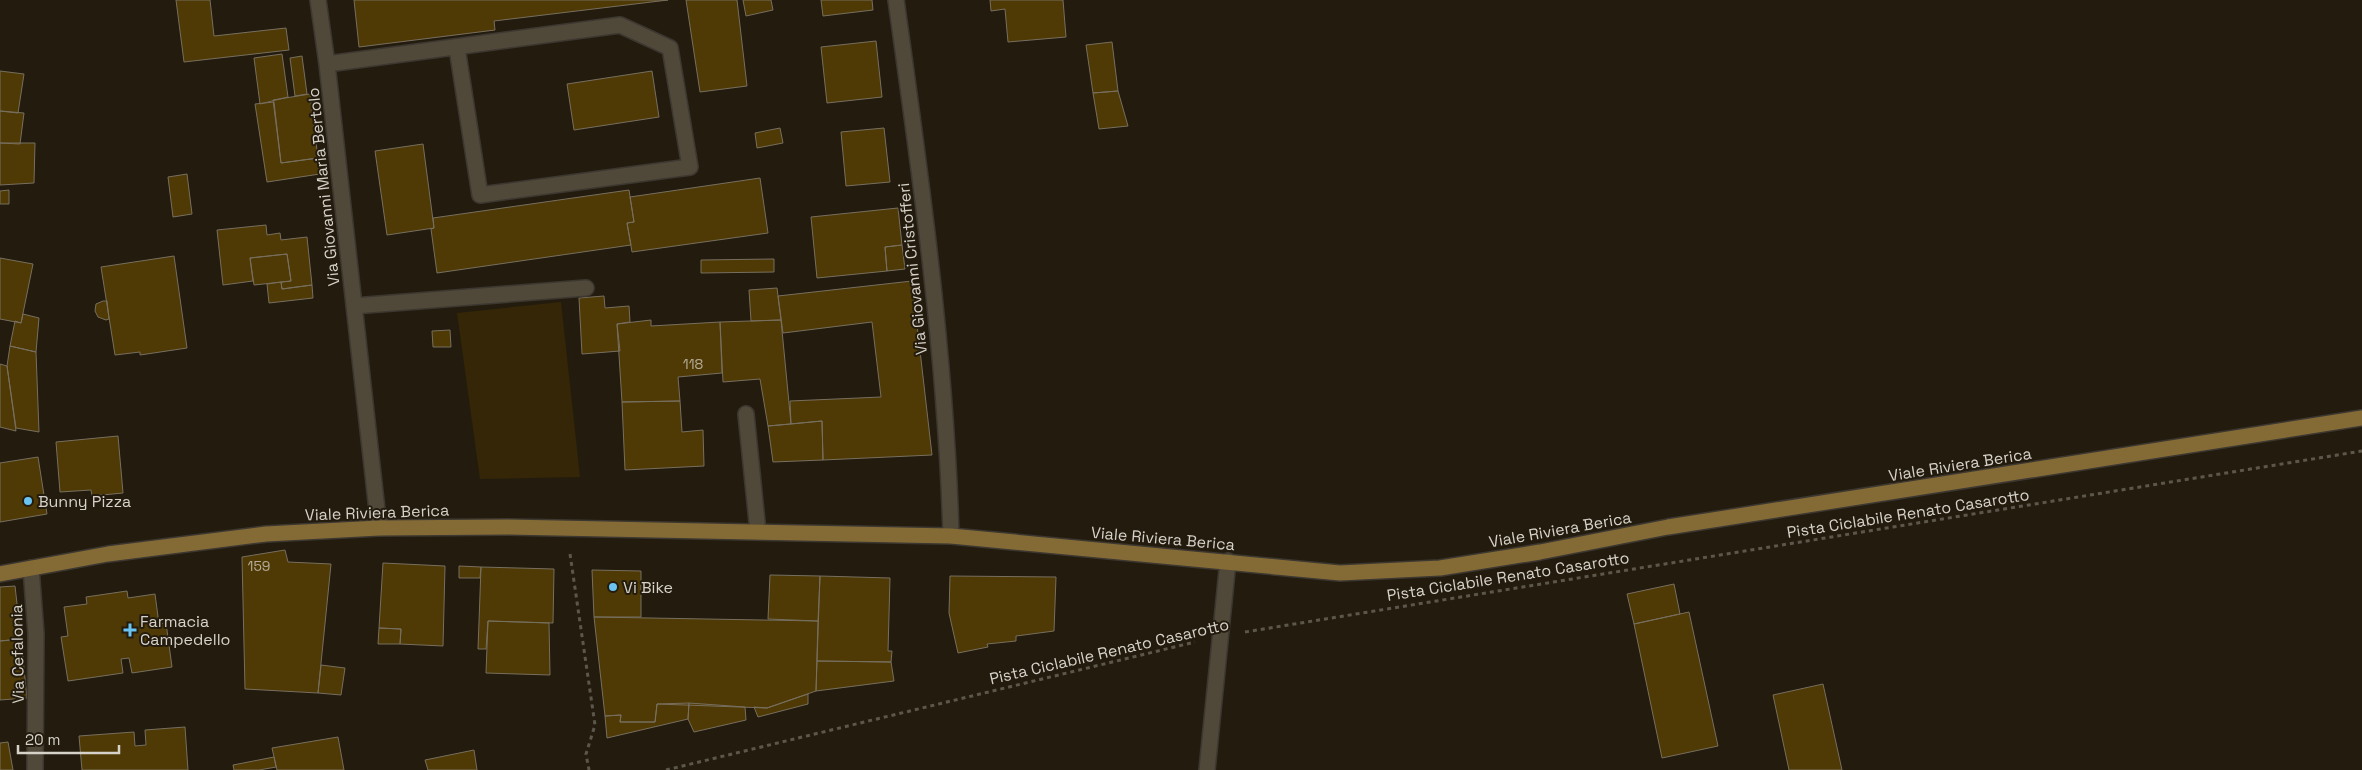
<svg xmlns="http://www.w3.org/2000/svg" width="2362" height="770" font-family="'Space Grotesk',sans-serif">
<rect width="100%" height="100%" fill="#231c0e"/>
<path fill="#342606" d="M561,302l19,175 -100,2 -23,-166z"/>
<path fill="#4f3904" stroke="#776f5f" d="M176,0h34l4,36 72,-8 3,22 -105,12z
M354,0h314l-174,21 1,9 -136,17z
M686,0h51l10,86 -47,6z
M743,0h28l2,10 -27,6z
M821,0h51l1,10 -50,6z
M990,0h73l3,37 -58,5 -3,-33 -14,2z
M876,41l6,56 -55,6 -6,-56z
M1112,42l6,49 -25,2 -7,-48z
M282,54l6,43 -28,7 -6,-46z
M302,56l5,38 -12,2 -5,-38z
M0,71l24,3 -6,39 -18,-2z
M652,71l7,46 -85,13 -7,-46z
M1118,91l10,35 -29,3 -6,-36z
M310,94l8,64 -37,5 -8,-63z
M274,102l7,61 37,-5 2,16 -53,8 -12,-78z
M0,111l24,2 -4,31 -20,-1z
M780,128l3,15 -26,5 -2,-15z
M884,128l6,54 -44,4 -5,-54z
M0,143h35l-1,40 -34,2z
M423,144l11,84 -47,7 -12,-84z
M187,174l5,40 -19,3 -5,-40z
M760,178l8,55 -136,19 -5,-29 7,-1 -4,-25z
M9,190v14h-9v-13z
M629,190l5,32 -7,1 4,22 -194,28 -6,-44 3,-1 -1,-10z
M898,208l4,37 -17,2 2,24 -70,7 -6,-61z
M266,225l1,10 13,-2 1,7 26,-3 5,48 -30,4 -1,-7 10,-1 -4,-27 -37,4 3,23 -30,4 -6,-55z
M902,245l3,24 -18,2 -2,-24z
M287,254l4,27 -37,4 -4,-27z
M174,256l13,92 -47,7v-3l-25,3 -14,-88z
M0,258l33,6 -12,59 -21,-4z
M774,259v13l-73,1v-13z
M912,281l20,174 -109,5 -1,-39 -31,3 -1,-23 91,-4 -9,-75 -89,11 -5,-37z
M281,282l1,7 30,-4 1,13 -44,5 -2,-19z
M777,288l4,32 -30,1 -2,-31z
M604,296l1,12 24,-2 1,16 -13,2 3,27 -38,3 -3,-56z
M103,301h4l2,18 -3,1 -8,-3 -3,-6 1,-7z
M23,314l16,4 -3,34 -26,-6 5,-25 6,2z
M651,320v6l69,-4 2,51 -44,4 2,24 -58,1 -5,-78z
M781,320l10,104 -23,2 -8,-47 -37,3 -3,-60z
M450,330l1,17h-18l-1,-16z
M10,346l26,6 3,80 -23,-4 -9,-62z
M0,364l7,2 9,65 -16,-4z
M680,401l2,31 21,-2 1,36 -79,4 -3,-68z
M822,421l1,39 -50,2 -5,-36z
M118,436l5,57 -31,3 -1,-6 -31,2 -4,-50z
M38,457l9,57 -47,8v-59z
M285,550l3,12 43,2 -13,129 -73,-4 -3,-132z
M383,563l62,3 -2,80 -43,-2 1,-15 -22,-1z
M459,566l22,1 -1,11h-21z
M481,567l73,2 -1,54 -65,-2 -2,28h-8z
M592,570l49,1v46h-47z
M770,575l50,1 -2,45 -50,-2z
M820,576l70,2 -2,73h4l-1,11 -74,-1z
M950,576l106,1 -2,54 -38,5v5l-29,3 1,3 -30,6 -9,-40z
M1674,584l6,30 -46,10 -7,-30z
M15,586l6,53 -21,2v-54z
M127,591l1,7 27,-4 4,30 7,-1 6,44 -40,6 -3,-15 -8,1 2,14 -55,8 -7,-44 7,-1 -4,-29 23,-3 -1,-7z
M1689,612l29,134 -56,12 -28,-134z
M594,617l224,4 -2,70 -49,17 -110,-4 -2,18h-35l1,-7 -16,1z
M488,621l61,2 1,52 -64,-2z
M379,628l22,1 -1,15h-22z
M21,639l6,59 -27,2v-59z
M817,661l74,1 3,19 -78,10z
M321,665l24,3 -4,27 -23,-2z
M1823,684l19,86h-53l-16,-75z
M808,694v10l-50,13 -4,-10 13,1z
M689,703l56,4 1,13 -52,12 -6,-13z
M689,703l-1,16 -81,19 -2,-22 16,-1 -1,7h35l2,-18z
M185,727l3,43h-106l-3,-34 55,-4 1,14 11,-1 -1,-15z
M338,737l6,33h-67l-5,-22z
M8,742l5,28h-13v-27z
M474,750l3,20h-49l-3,-10z
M274,757l2,10 -17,3h-25l-1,-5z"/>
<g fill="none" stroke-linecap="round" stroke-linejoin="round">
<g stroke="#3c3730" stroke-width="18">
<path id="lane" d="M1207,770l21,-209"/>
</g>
<g stroke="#3c3730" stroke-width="18">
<path id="street" d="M318,0l9,64 52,464
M896,0c25,178 50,357 55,536
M327,64l293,-39 50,23 20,119 -210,28 -23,-147
M354,306l232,-18
M746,414l12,118
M31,568l5,66 -1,136"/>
</g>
<g stroke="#3c3730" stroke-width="18">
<path id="primary" d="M0,574l108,-20 158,-20 113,-6 128,-1 444,9 389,37 100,-5 100,-16 128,-25 694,-109"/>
</g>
<path stroke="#5d574b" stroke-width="3" stroke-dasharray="4 4" stroke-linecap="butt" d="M570,554l25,171 -9,29 3,16
M1245,632l1117,-181
M666,770l529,-128"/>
<use href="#lane" stroke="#504839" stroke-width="15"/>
<use href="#street" stroke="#504839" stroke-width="15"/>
<use href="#primary" stroke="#846b36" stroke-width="15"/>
</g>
<g fill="#6bc3f2" stroke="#231c0e" stroke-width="2">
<circle cx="28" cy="501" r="5"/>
<circle cx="613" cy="587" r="5"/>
<path d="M127.5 622.5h5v5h5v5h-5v5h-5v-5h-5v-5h5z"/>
</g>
<g text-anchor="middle" stroke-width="4" stroke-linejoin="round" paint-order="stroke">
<g font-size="14" fill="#b4ab98">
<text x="693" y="369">118</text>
<text x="259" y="571">159</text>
</g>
<g font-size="16" fill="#d6d1c9" stroke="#231c0e">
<text transform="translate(323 187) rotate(-96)" y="6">Via Giovanni Maria Bertolo</text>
<text transform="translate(912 269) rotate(-96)" y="6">Via Giovanni Cristofferi</text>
<text transform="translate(1960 464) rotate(-9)" y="6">Viale Riviera Berica</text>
<text transform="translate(377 512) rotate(-2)" y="6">Viale Riviera Berica</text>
<text transform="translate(1908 513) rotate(-9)" y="6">Pista Ciclabile Renato Casarotto</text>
<text transform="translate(1560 529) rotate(-10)" y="6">Viale Riviera Berica</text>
<text transform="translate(1163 538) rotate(5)" y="6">Viale Riviera Berica</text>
<text transform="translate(1508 576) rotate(-9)" y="6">Pista Ciclabile Renato Casarotto</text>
<text transform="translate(1109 651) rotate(-13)" y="6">Pista Ciclabile Renato Casarotto</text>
<text transform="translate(17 654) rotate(-91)" y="6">Via Cefalonia</text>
</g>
<g font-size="16" fill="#d6d1c9" stroke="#231c0e" text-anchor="start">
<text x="38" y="507">Bunny Pizza</text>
<text x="623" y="593">Vi Bike</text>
<text x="140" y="627">Farmacia<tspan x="140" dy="18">Campedello</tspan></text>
</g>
</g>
<path d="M18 745v8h101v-8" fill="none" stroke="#d6d1c9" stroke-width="2.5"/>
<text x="25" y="745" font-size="15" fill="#d6d1c9" stroke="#231c0e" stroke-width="4" paint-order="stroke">20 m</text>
</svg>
